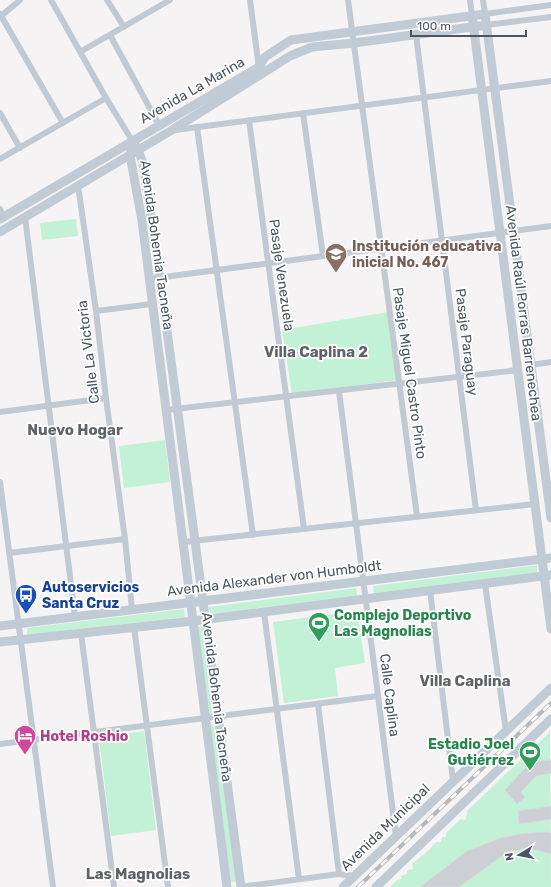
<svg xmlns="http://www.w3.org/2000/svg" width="551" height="887" font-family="Rubik,sans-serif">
<rect width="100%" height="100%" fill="#f5f3f3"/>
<path fill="#c3f1d5" d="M76,219l2,17 -36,4 -2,-17z
M388,312l9,68 -105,14 -10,-64z
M165,440l5,42 -46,6 -5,-42z
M537,565v8l-163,22 -1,-9z
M356,588l1,8 -147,18 -1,-7z
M184,609l1,8 -158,18v-7z
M357,611l8,52 -30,5 3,28 -54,7 -11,-81z
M202,626l10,88 -5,1 -10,-88z
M214,725l23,156 -6,1 -22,-156z
M144,731l12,99 -45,6 -12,-98z
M550,732l1,155h-161l7,-7 5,-1 -1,-3 6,-2v-4l6,-1 -1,-5 17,-14 7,-8h5l1,-5h4v-4l15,-14 5,1 1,-9z"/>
<path fill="#cdcfd5" stroke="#d7d9de" d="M551,760v13l-15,3 -15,16 4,5 -8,7 -12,-14 26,-28z
M551,806v13l-32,5 -1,-13z
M546,832l5,1v21l-14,-4h-16l-10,1 -8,4 -44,32h-39l47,-36 34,-13 19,-4z"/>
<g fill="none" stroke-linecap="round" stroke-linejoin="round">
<path stroke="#c1cad2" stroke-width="6" d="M51,0l55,98 27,44
M107,0l17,27
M250,0l9,68
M348,0l69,516
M470,0l2,15
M483,0l2,14 66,-9
M0,14l63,109
M0,17l20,-17
M486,25l65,-8
M110,35l49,90
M416,35l60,475
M80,52l90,-52
M0,113l20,35
M303,113l20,143
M249,120l55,409
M197,127l56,408
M175,130l376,-49
M0,159l106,-61
M77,186l2,6 17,119 10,87 19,141 7,70
M0,209l4,8
M25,217l50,399
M149,279l402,-53
M96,311l56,-7
M531,365l20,-3
M339,391l57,445
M166,410l352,-40
M0,412l106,-14
M0,482l53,405
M183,542l352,-38
M9,553l116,-14
M485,584l21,147
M430,590l23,191
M264,612l35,267
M134,627l34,260
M81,633l33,254
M318,704l21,170
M0,744l378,-48
M240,887l99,-13 15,2"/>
<path stroke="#c1cbd6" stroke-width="9" d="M472,15l79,614
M133,142l5,8 5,13 17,115 81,609
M133,142l-3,13 12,66 85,666
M0,219l259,-152 6,-10 26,-17 194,-26 66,504
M0,232l172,-102 118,-74 22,-9 42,-4 132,-18
M0,626l551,-68
M0,642l193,-21 358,-46
M343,887l208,-199
M376,887l175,-168"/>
<g stroke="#b5b8bd" stroke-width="4">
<path id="rail" d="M358,887l193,-184"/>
</g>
<use href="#rail" stroke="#fff" stroke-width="2.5" stroke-dasharray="8" stroke-linecap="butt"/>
</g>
<defs>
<g id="school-pin" transform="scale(1.15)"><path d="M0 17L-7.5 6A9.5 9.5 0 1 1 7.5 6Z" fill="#8d6e63" stroke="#fff"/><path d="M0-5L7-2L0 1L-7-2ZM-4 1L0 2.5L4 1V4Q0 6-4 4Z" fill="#fff"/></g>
<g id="bus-pin" transform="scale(1.15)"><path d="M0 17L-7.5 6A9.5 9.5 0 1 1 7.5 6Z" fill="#1a4fb4" stroke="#fff"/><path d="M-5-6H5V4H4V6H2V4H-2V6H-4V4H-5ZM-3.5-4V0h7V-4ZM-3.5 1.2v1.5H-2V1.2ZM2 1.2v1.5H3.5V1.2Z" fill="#fff"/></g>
<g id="stadium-pin" transform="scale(1.15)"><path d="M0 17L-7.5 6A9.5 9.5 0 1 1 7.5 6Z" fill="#2e9e5b" stroke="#fff"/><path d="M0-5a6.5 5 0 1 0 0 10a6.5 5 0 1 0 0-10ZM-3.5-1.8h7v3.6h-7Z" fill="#fff"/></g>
<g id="hotel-pin" transform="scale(1.15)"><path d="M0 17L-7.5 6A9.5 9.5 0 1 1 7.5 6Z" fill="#d1479c" stroke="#fff"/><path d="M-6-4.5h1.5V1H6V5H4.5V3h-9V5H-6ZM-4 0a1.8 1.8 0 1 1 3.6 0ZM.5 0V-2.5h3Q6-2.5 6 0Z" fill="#fff"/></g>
</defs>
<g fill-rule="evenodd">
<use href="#school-pin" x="336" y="254"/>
<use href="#bus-pin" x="26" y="595"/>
<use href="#stadium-pin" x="319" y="623"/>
<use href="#hotel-pin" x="25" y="736"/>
<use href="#stadium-pin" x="530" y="752"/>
</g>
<g text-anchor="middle" stroke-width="3.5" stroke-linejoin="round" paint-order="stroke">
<g font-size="14" fill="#4a5661" stroke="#fff">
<text transform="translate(192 90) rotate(-30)" y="5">Avenida La Marina</text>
<text transform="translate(157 245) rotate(82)" y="5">Avenida Bohemia Tacneña</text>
<text transform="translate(282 275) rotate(82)" y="5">Pasaje Venezuela</text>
<text transform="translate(524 313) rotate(83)" y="5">Avenida Raúl Porras Barrenechea</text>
<text transform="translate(467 342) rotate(83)" y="5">Pasaje Paraguay</text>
<text transform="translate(88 352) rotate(-97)" y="5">Calle La Victoria</text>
<text transform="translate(410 373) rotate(82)" y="5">Pasaje Miguel Castro Pinto</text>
<text transform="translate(274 578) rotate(-7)" y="5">Avenida Alexander von Humboldt</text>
<text transform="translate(390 695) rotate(83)" y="5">Calle Caplina</text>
<text transform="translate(217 697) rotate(83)" y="5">Avenida Bohemia Tacneña</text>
<text transform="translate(385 827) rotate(-44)" y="5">Avenida Municipal</text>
</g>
<g font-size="14" font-weight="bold" fill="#785e54" stroke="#fff" text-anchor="start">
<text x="352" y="251">Institución educativa<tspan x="352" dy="16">inicial No. 467</tspan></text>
</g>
<g font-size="14" font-weight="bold" fill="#164399" stroke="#fff" text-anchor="start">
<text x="42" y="592">Autoservicios<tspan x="42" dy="16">Santa Cruz</tspan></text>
</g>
<g font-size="14" font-weight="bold" fill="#27864d" stroke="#fff" text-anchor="start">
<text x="334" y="620">Complejo Deportivo<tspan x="334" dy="16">Las Magnolias</tspan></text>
<text x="514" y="749" text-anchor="end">Estadio Joel<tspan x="514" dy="16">Gutiérrez</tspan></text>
</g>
<g font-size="14" font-weight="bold" fill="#b23c85" stroke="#fff" text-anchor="start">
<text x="40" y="741">Hotel Roshio</text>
</g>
<g font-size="15" font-weight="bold" fill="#5f6368" stroke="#fff">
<text x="316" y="357">Villa Caplina 2</text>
<text x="75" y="435">Nuevo Hogar</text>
<text x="465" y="686">Villa Caplina</text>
<text x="138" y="879">Las Magnolias</text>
</g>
</g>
<g transform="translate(519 855) rotate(260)" stroke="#ffffff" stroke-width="3" paint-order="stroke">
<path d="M0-3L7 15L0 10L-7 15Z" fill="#4a5661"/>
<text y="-6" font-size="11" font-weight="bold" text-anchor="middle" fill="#4a5661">N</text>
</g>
<path d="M411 30v6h115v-6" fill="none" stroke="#4a5661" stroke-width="2"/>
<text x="417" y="30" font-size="12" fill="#4a5661" stroke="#ffffff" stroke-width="3" paint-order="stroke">100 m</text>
</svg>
